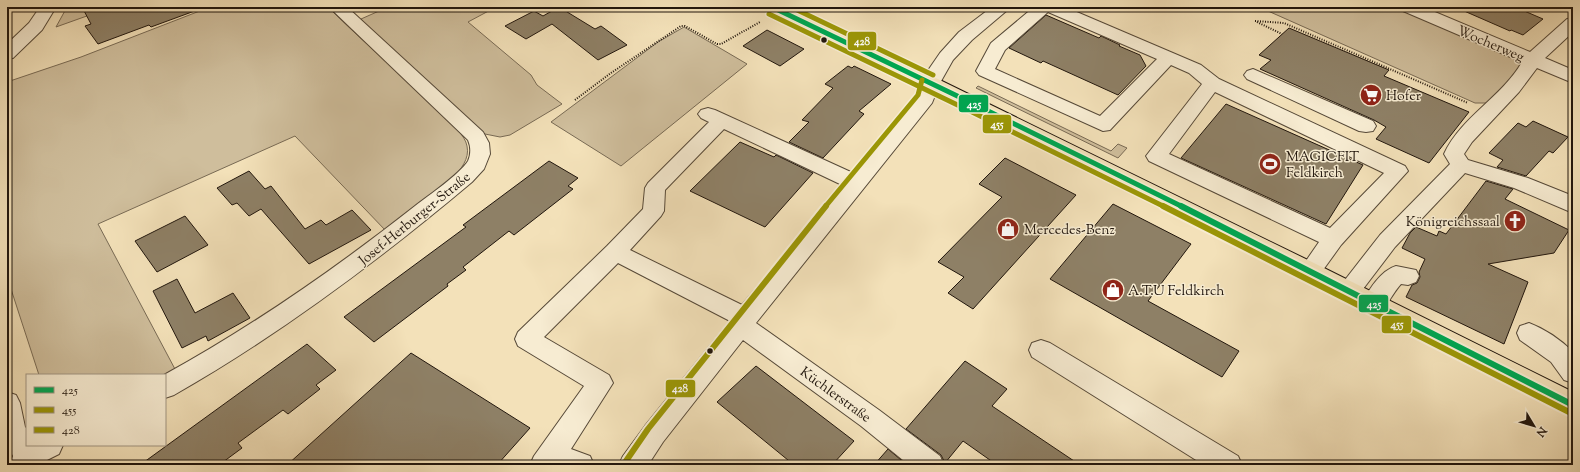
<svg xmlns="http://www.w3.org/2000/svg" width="1580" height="472" font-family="'Sorts Mill Goudy',serif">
<rect width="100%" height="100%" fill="#f3e1b9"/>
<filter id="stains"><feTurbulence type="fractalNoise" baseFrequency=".005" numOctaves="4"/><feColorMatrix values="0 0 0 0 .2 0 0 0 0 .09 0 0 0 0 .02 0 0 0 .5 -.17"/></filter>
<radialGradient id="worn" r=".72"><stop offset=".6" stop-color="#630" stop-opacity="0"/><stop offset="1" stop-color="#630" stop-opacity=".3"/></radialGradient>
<path fill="#cfbe9c" stroke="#786a54" d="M67,7h45l-56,20z
M210,7h118c38,38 80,72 117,111 8,8 20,17 22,28 3,13 -7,24 -14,32l-67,53 -91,-95 -197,88 78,147 -11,4h-126l-29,-89 -3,-3v-201l74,-25z
M388,7h108l-28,15 63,53 6,10 25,19 -52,31 -10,2 -15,-3 -109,-99 -15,-16z
M1259,7h141l115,51 6,4 -1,6 -30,35h-15z
M684,27l63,37 -126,102 -70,-44 107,-80z
M978,86l133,65 7,-7 9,4 -9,10 -142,-70z"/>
<path fill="#8e8066" stroke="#21160d" d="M82,7h118v2l-49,18 -2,-2 -51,19 -13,-18 6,-2z
M559,7l36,22 6,-3 26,19 -29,15 -46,-36 -26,15 -21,-13 29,-15 9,5z
M1455,7h60l28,12 -20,16 -12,-5 -1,1z
M1046,15l53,23 2,-2 19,9 -1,1 21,9 6,11 -28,29 -75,-34 -2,2 -32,-15z
M1289,28l100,42 -5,6 85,36 -40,51 -53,-24 10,-12 -12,-7 -114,-51 11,-9 -12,-5z
M767,30l37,19 -24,17 -37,-20z
M848,66l4,2 2,-2 37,18 -32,27 5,3 -41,44 -34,-16 20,-20 -7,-2 31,-32 -8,-4z
M1226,104l137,61 -37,59 -145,-66z
M1533,121l35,16 -15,16 -4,-2 -23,25 -29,-9 6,-7 -14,-7 29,-30 8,4z
M740,142l34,15 2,-2 37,18 -48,54 -75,-36z
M1005,158l71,37 -103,114 -25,-16 16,-16 -26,-15 64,-65 -23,-13z
M549,161l29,17 -10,8 5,3 -59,46 -5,-4 -46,36 3,3 -19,14 1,2 -74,56 -30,-25 122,-90 -3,-2z
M249,171l16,18 6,-3 34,43 16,-9 5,5 26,-15 19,20 -62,34 -48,-55 -12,7 -12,-13 -5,2 -15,-17z
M1486,181l27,8 -8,10 64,31 -15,23 -66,11 40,18 -24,62 -98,-47 6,-12 5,-2 3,-6 -1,-5 6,-13 -23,-11 8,-15 6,-6 21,9 2,-5 7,3z
M1113,204l78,40 -43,57 91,50 -17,26 -172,-98z
M185,216l23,29 -51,27 -22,-31z
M177,279l18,34 38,-20 17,25 -42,23 -2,-5 -24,12 -29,-57z
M307,344l29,26 -20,15 4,4 -32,25 -5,-4 -45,33 4,5 -23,17h-79z
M411,353l119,75 -33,37h-210z
M965,361l42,28 -15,17 88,59h-83l-34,-24 -18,22 -4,-8 -35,-26z
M756,366l98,75 -22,24h-38l-77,-63z
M888,449l19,16h-33z"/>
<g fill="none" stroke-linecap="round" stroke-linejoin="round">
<g stroke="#564938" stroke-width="2">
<path id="minor" d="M40,7h16l-14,23 -29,28 -6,1v-15l22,-21z
M329,7h18l136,125 6,11 1,11 -6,15 -12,13c-94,79 -191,152 -298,213l-9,3v-23h-1c89,-49 171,-106 251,-169 13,-10 45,-32 53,-45 3,-7 3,-14 0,-21z
M992,7h19l-39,33 -19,20 -13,23 -8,20 -176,220 123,87 61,46 4,9h-35l-48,-39 -118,-86 -80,102 -15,23h-29l4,-9 22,-30 85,-105 -112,-58 -74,74 65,38 4,8 -42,66 19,7 4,9h-64l4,-9 50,-70 -66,-40 -3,-7 3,-7 89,-86 36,-37 2,-21 3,-5 61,-61 -8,-4 -3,-4 3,-4 7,-2 7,2 138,63 63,-76 13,-28 11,-16 19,-21zM724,129l118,56 -100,120 -112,-55 31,-34 3,-5 1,-21z
M1034,7h31l136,58 18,14 186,87 3,5 -67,74 -23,32 -8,3 -8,-3 -3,-6 20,-29 -170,-81 -3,-5 56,-72 -13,-11 -18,-8 -61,65 -7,1 -124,-56 -3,-4 15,-28zM1048,12l109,47 -57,57 -105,-47 10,-19zM1215,92l169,81 -54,55 -161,-74z
M1401,7h22l107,45 37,-33 6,-1v14l-28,26 28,12v13l-36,-15 -18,24 -47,50 -8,12 4,6 60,18 45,18v17l-59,-25 -49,-15 -70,74 -38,50 -8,3 -8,-3 -4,-6 4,-6 39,-50 70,-71 -6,-10c17,-37 58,-57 78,-92l-119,-51z
M1253,69l120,52 3,5 -3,5 -7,1 -7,-1 -112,-52 -3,-4 3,-4z
M1396,266l20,4 3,6 -3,6 -8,3 -7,-1c-12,13 -16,33 -36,27l-4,-7c8,-14 19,-33 35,-38z
M1529,323c16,6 32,17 44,29v31l-9,-3 -13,-18 -31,-22 -3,-7 3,-7z
M1041,340l9,3 188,113 4,9h-38l-172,-108 -3,-7 3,-7z
M7,392l9,3 4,8 5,24 2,2v16h36l-4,9 -22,11h-28l4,-9 -6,-11z"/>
</g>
<g stroke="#21160d" stroke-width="2">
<path id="major" d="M764,7h22l115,54 417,204 255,127v24l-9,-3c-265,-137 -529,-274 -798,-402z"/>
</g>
<path stroke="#21160d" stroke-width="2" stroke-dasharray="1 1.5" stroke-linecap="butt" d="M1255,21l29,2 184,80
M1257,22l25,12
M575,100l36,-27 70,-47h4l32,18h4l39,-22"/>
<use href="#minor" fill="#f7ecd2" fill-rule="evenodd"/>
<use href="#major" fill="#f3e1b9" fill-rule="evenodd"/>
<g stroke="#f7ecd2" stroke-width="8">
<path id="bus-1-far1" d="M772,7l202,97 209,103"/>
</g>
<g stroke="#f7ecd2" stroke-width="10">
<path id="bus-1" d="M1181,206l392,199"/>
</g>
<g stroke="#f7ecd2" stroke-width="8">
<path id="bus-2-far1" d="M769,14l201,97 195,96"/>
</g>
<g stroke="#f7ecd2" stroke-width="10">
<path id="bus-2" d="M1163,206l406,206"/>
</g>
<g stroke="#f7ecd2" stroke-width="8">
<path id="bus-3-far1" d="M791,7l142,68
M825,207l93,-112 4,-15"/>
</g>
<g stroke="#f7ecd2" stroke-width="10">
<path id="bus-3" d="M626,461l22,-32 178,-223"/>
</g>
<use href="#bus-1-far1" stroke="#00a651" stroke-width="5"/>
<use href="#bus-1" stroke="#00a651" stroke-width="6"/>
<use href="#bus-2-far1" stroke="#9b9606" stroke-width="5"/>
<use href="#bus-2" stroke="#9b9606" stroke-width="6"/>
<use href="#bus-3-far1" stroke="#9b9606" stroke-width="5"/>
<use href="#bus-3" stroke="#9b9606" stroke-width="6"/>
</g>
<defs>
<g id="supermarket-disc" transform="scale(1.15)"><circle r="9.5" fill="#8f2418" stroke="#f7ecd2"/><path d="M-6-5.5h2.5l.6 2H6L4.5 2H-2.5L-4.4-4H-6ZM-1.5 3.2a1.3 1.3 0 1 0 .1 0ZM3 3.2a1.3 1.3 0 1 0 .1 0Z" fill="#fff"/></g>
<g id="stadium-disc" transform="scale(1.15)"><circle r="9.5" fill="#8f2418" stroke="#f7ecd2"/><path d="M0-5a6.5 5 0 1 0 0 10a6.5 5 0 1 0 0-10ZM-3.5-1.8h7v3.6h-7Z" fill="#fff"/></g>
<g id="church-disc" transform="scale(1.15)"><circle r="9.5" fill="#8f2418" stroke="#f7ecd2"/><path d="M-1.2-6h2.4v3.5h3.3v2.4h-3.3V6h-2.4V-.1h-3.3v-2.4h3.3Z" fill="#fff"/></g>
<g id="shop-disc" transform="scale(1.15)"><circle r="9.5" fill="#8f2418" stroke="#f7ecd2"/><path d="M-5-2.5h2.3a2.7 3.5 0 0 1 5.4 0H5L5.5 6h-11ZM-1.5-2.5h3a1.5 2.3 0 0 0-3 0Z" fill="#fff"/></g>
</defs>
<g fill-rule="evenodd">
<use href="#supermarket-disc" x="1371" y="95"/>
<use href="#stadium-disc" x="1270" y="164"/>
<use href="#church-disc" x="1515" y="221"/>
<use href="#shop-disc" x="1008" y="229"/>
<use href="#shop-disc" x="1113" y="290"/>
</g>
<g fill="#21160d" stroke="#f7ecd2" stroke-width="1.5">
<circle cx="824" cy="40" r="3.5"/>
<circle cx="710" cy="351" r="3.5"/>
</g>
<g text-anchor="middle" stroke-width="3" stroke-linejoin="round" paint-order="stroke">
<g font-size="14" fill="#21160d" stroke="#f7ecd2">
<text transform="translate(1491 43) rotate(23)" y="5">Wocherweg</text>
<text transform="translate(414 218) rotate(-39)" y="5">Josef-Herburger-Straße</text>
<text transform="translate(836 394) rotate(36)" y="5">Küchlerstraße</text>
</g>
<g font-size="14" fill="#21160d" stroke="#f7ecd2" text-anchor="start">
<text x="1386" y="100">Hofer</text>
<text x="1286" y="161">MAGICFIT<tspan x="1286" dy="16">Feldkirch</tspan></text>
<text x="1500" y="226" text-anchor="end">Königreichssaal</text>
<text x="1024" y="234">Mercedes-Benz</text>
<text x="1128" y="295">A.T.U Feldkirch</text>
</g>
</g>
<g stroke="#f7ecd2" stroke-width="1.5">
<rect x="847" y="31" width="30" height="20" rx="4" fill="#9b9606"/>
<rect x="958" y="94" width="31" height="19" rx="4" fill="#00a651"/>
<rect x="982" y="114" width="30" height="20" rx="4" fill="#9b9606"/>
<rect x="1358" y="294" width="31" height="19" rx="4" fill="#00a651"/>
<rect x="1381" y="315" width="31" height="19" rx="4" fill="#9b9606"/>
<rect x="665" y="379" width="31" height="19" rx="4" fill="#9b9606"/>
</g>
<g font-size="11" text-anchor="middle" font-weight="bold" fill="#fff">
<text x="862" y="45">428</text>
<text x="974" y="108">425</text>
<text x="997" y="128">455</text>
<text x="1374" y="308">425</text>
<text x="1397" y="328">455</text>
<text x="680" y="392">428</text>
</g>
<rect width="1580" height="472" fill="none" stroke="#f3e1b9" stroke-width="24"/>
<rect x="8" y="8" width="1564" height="456" fill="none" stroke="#21160d" stroke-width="2"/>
<rect x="12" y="12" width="1556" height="448" fill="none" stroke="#21160d"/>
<rect x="26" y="374" width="140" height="72" fill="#f7ecd2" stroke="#a19683"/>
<rect x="34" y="387" width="20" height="6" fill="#00a651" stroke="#a19683"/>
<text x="62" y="394" font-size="12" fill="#21160d">425</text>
<rect x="34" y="407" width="20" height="6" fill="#9b9606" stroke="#a19683"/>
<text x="62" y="414" font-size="12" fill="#21160d">455</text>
<rect x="34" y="427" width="20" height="6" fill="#9b9606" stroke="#a19683"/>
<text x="62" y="434" font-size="12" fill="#21160d">428</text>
<g transform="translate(1534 426) rotate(128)" stroke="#f7ecd2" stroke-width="3" paint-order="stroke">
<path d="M0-3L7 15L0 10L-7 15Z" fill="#21160d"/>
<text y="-6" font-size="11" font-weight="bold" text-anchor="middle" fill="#21160d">N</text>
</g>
<rect width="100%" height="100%" filter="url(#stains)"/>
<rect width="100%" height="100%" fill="url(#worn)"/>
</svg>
